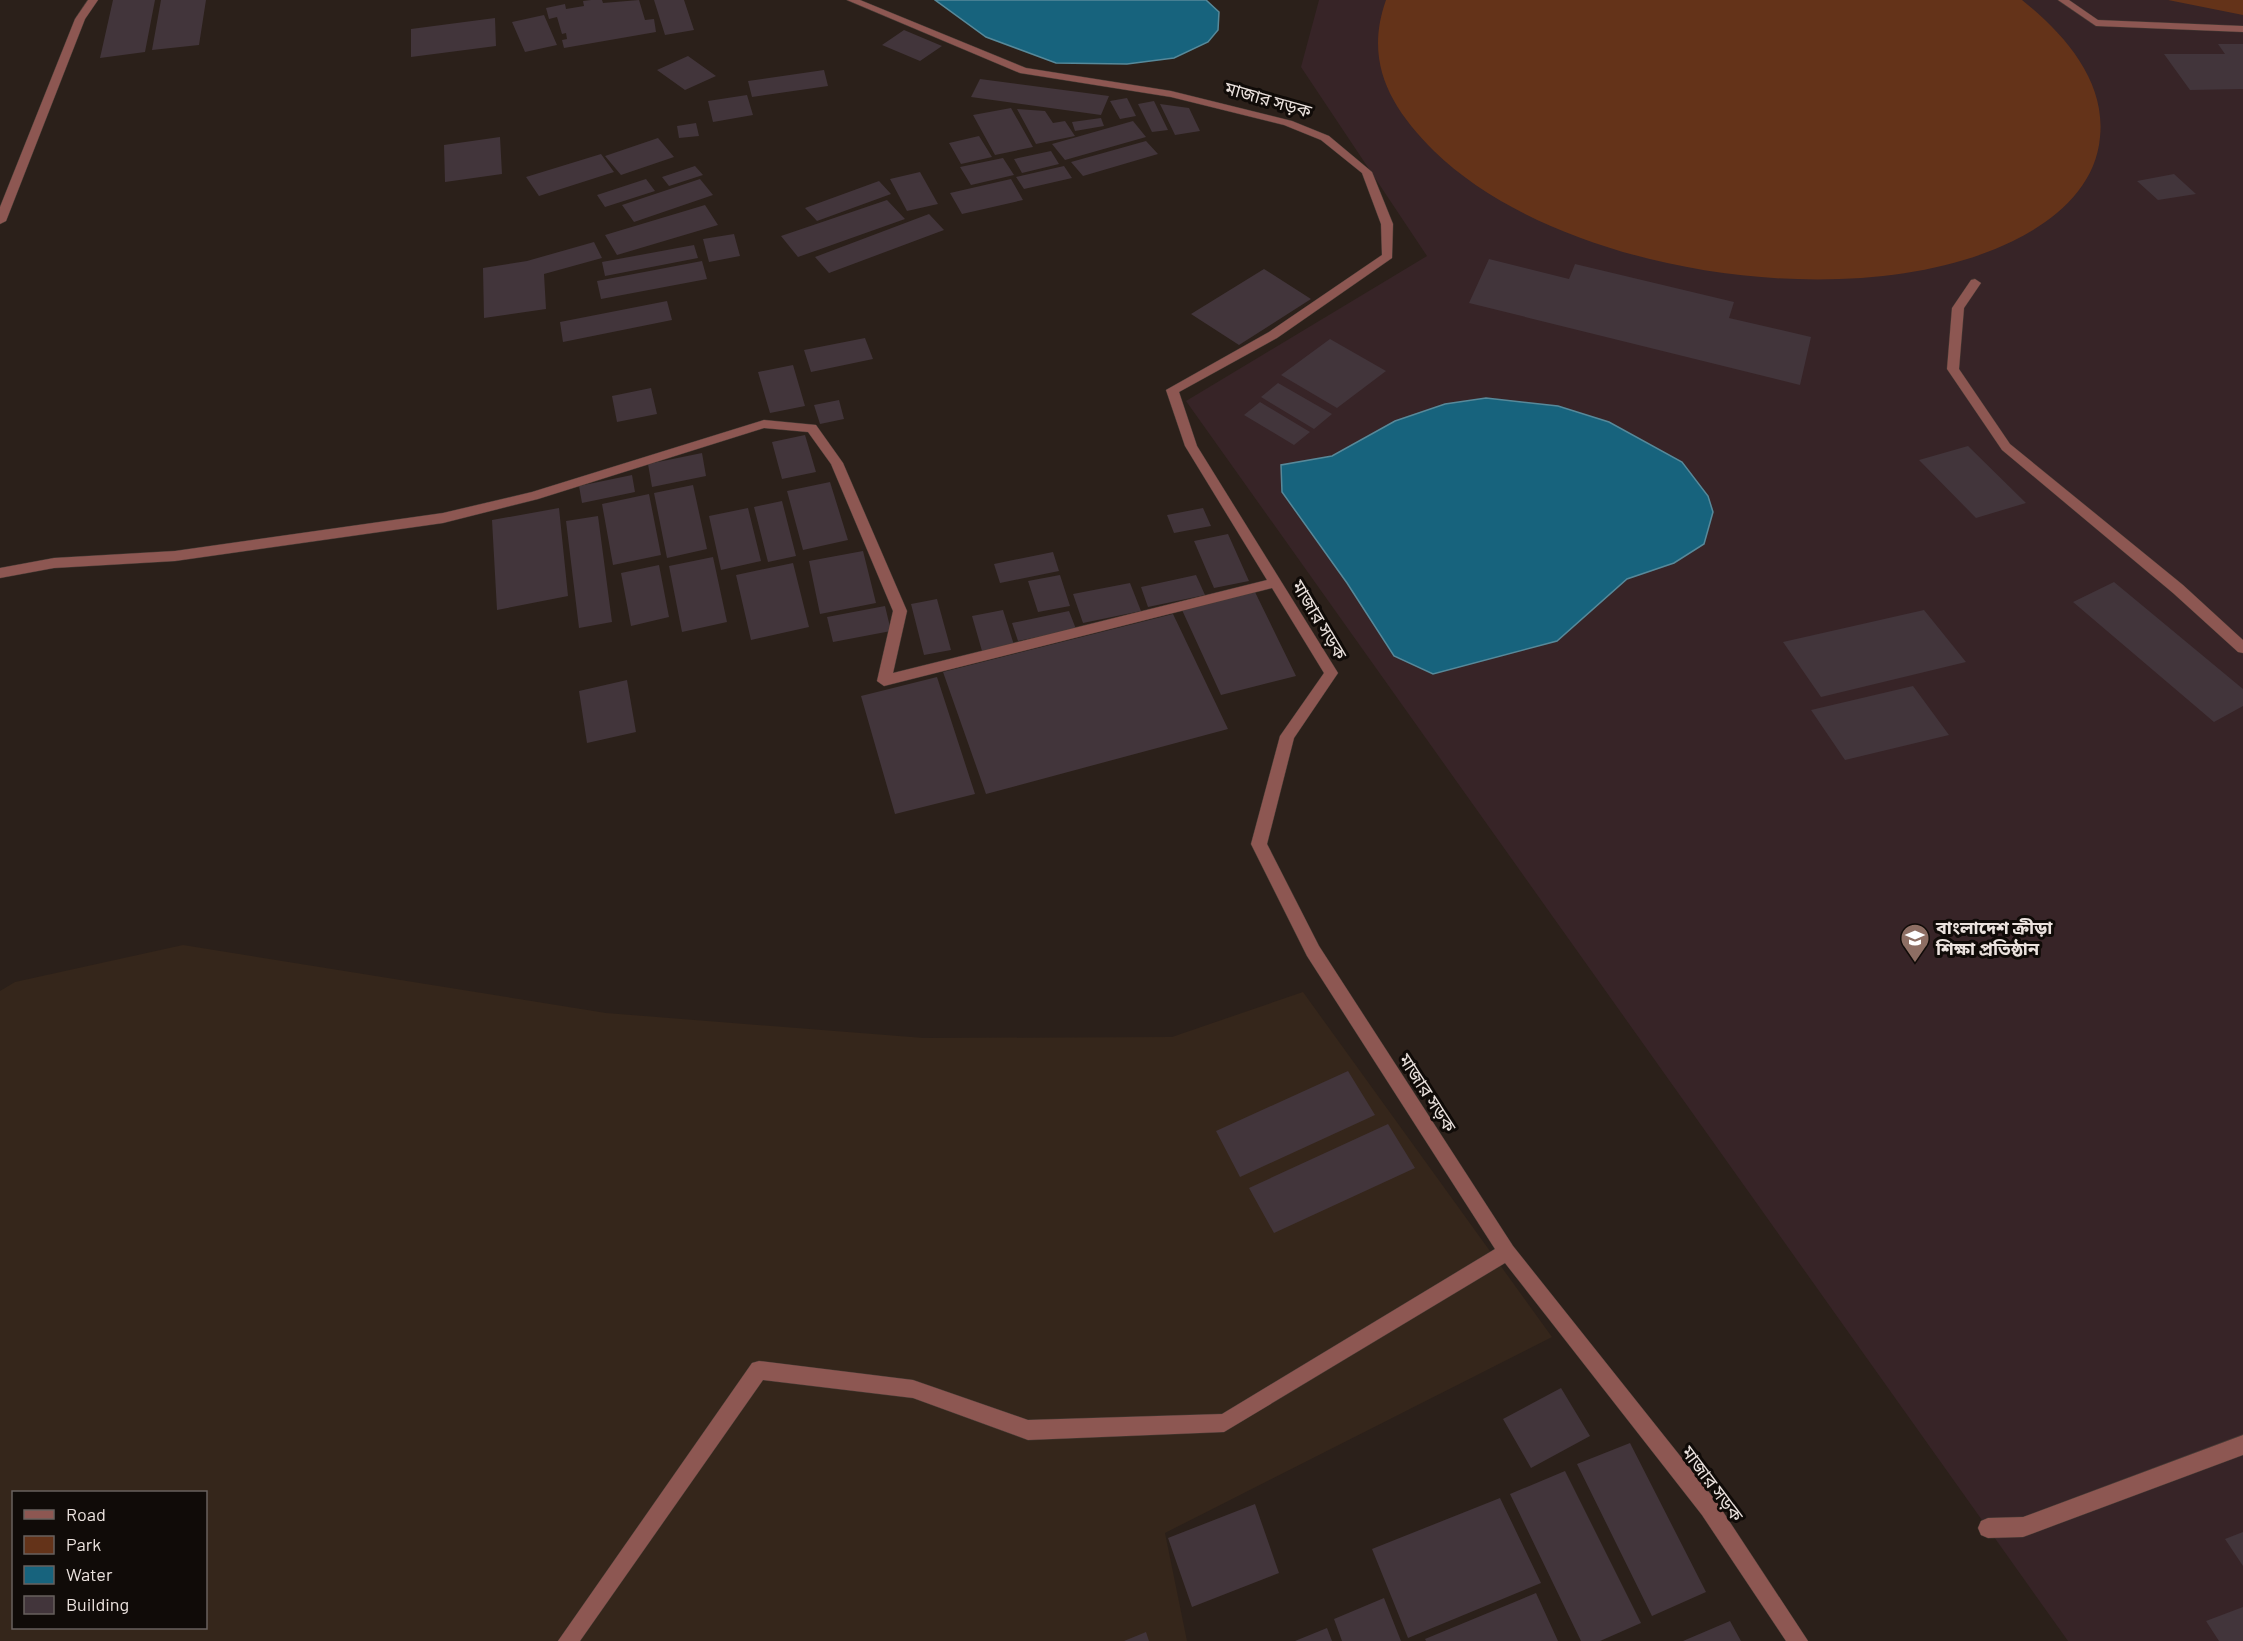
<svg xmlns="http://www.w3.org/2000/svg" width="2243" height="1641" font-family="Barlow,'Noto Sans Bengali',sans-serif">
<rect width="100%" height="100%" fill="#2b201a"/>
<path fill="#35261b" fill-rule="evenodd" d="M183,945l423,68 318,25 248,-1 131,-45 249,345 -387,196 22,108h-1187v-650l15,-9zM14,1492h192v136h-192z"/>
<path fill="#372427" d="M1319,0h924v1641h-175l-882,-1240 241,-145 -126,-189z"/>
<path fill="#643319" d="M1386,0h636c41,33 84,80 78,137 -4,49 -44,83 -87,104 -157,77 -452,34 -579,-90 -44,-44 -70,-89 -48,-151z
M2168,0h75v15z"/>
<path fill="#17637d" stroke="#57899a" stroke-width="1.5" d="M935,0h271l13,12 -1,18 -10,12 -34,16 -47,6 -71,-1 -70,-26z
M1486,398l72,8 51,16 73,40 26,34 5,16 -9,32 -30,19 -47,16 -70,62 -124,33 -39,-18 -47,-73 -65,-91 -1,-27 51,-9 63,-35 50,-17z"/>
<path fill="#42353b" d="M113,0h42l-10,52 -45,6z
M161,0h45l-7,45 -47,5z
M591,0h11l1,3 36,-3 6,20 9,-1 2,13 -92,16 -2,-8 5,-1 -1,-6 -4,1 -5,-17 -8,2 -3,-11 19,-4 1,5 18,-3 -1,-5z
M654,0h30l10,30 -29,5z
M544,15l13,30 -32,7 -13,-30z
M495,18l1,28 -85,11v-28z
M904,30l38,16 -22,15 -38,-16z
M2218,44h25v45l-53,1 -26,-36h61z
M688,56l28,20 -31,14 -28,-20z
M824,70l4,16 -76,11 -4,-16z
M980,79l129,17 -8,19 -130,-18z
M747,95l6,20 -40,7 -5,-21z
M1127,98l9,18 -16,3 -10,-18z
M1154,101l14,29 -16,2 -14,-28z
M1160,104l29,4 11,23 -25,4z
M1011,108l22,39 -38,8 -22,-40z
M1017,109l28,2 8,12 12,-2 10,15 -39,8z
M1101,118l3,8 -29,5 -3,-9z
M1133,121l13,16 -81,23 -13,-16z
M696,123l3,13 -20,2 -2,-12z
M979,136l13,21 -31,7 -12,-21z
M500,137l2,37 -57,8 -1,-37z
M658,138l16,19 -53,18 -16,-19z
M1146,141l12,13 -75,22 -12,-14z
M1051,151l8,13 -37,9 -8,-14z
M601,154l13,18 -75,24 -13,-19z
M1003,158l11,17 -43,10 -11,-18z
M695,166l8,9 -34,11 -7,-9z
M1064,166l8,12 -48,11 -8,-12z
M920,172l18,32 -31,7 -17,-32z
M2174,174l22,20 -38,6 -21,-19z
M646,179l9,12 -50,16 -8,-12z
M700,179l13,16 -79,27 -12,-17z
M1011,179l12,21 -61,14 -12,-21z
M879,181l12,13 -74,27 -12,-13z
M887,200l18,19 -107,38 -17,-21z
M705,205l13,20 -101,30 -12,-20z
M929,214l15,16 -115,43 -14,-16z
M734,234l6,22 -31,6 -6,-23z
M594,242l8,16 -58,16 2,35 -62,9 -1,-50 44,-7z
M694,245l4,13 -93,18 -3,-14z
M1489,259l80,20 6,-15 159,38 -5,16 82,19 -11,48 -331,-82z
M702,261l5,18 -106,20 -4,-18z
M1264,269l47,30 -72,46 -48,-31z
M667,301l5,19 -109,22 -3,-20z
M865,338l8,21 -62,13 -7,-22z
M1330,339l56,32 -49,37 -56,-33z
M793,365l12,41 -35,7 -12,-41z
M1278,383l54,31 -18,15 -53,-32z
M651,388l6,26 -40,8 -5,-26z
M839,400l5,19 -24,5 -6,-19z
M1260,402l50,30 -16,13 -50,-30z
M805,435l11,37 -34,7 -10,-37z
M1968,446l58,57 -50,15 -57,-58z
M702,453l4,23 -54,11 -4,-23z
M632,475l3,17 -53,11 -3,-17z
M830,482l18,58 -45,10 -16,-59z
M693,485l14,64 -40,9 -13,-65z
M649,494l12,61 -48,10 -11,-61z
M782,501l14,55 -28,6 -14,-55z
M559,508l9,88 -71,14 -5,-90z
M748,508l13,53 -40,9 -12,-54z
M1203,508l8,18 -37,7 -7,-18z
M598,516l14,106 -33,6 -13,-107z
M1228,534l21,47 -35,7 -20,-47z
M863,551l13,52 -56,11 -11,-53z
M1053,552l6,19 -59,12 -6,-19z
M713,557l14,65 -45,10 -13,-66z
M793,563l16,64 -58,13 -15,-65z
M659,565l10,52 -38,9 -10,-53z
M1060,575l10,31 -32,6 -10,-31z
M1196,575l9,20 -57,12 -7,-20z
M2114,582l129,107v17l-29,16 -141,-120z
M1130,583l11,28 -58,12 -10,-29z
M1255,592l41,84 -75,19 -39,-85z
M937,599l14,51 -27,5 -13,-51z
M885,606l6,25 -58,11 -6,-25z
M1003,610l11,35 -32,6 -10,-35z
M1924,610l42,52 -145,35 -38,-55z
M1069,611l7,18 -58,12 -6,-18z
M1173,614l55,115 -242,65 -43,-122z
M937,677l38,117 -80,20 -34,-118z
M627,680l9,52 -49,11 -8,-52z
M1913,686l36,49 -104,25 -34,-50z
M1348,1071l27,44 -135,62 -24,-46z
M1388,1124l27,44 -141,65 -25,-45z
M1561,1388l29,48 -59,32 -28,-49z
M1630,1443l76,149 -54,24 -75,-152z
M1565,1471l76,152 -41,18h-19l-71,-147z
M1500,1498l41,85 -133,55 -36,-89z
M1255,1504l24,69 -87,34 -24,-69z
M2243,1532v34l-18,-27z
M1536,1593l22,48h-132l-1,-2z
M1384,1598l17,43h-59l-8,-22z
M2243,1607v34h-24l-13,-20z
M1730,1621l11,20h-58z
M1327,1628l5,13h-37z
M1146,1632l3,9h-25z"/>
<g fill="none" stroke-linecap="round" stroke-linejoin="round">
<g stroke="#463b35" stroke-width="1">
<path id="minor" d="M88,0h10l-13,19 -79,202 -6,3v-17l75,-188z
M847,0h13l166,68 145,23 121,30 37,15 43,36 21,52 -1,34 -115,80 -98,54 18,54 141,227 -44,65 -27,106 52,102 194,300 203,255 92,140h-22l-84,-126 -197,-252 -281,169 -196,8 -115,-42 -150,-18 -183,261h-22l194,-278 7,-2 154,19 115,40 194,-6 273,-165 -188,-293 -56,-112 29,-108 44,-63 -52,-85 -388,98 -7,-5 16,-70 -62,-147 -23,-32 -44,-4 -226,71 -95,24 -268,38 -121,7 -54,10v-10l54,-10 121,-7 268,-38 89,-21 232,-72 52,5 27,38 64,148 -14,62 374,-93 -82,-134 -19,-56 103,-58 113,-77 -1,-31 -19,-51 -41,-33 -37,-15 -113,-28 -151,-24z
M2058,0h11l29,20 145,6v6l-147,-6z
M1975,279l6,4 -17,25 -5,61 51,75 173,141 60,55v13l-5,-1 -65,-59 -171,-143 -55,-81 5,-61 19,-28z
M2243,1435v20l-220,82 -35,1 -7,-3 -3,-7 3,-7 7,-3 35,-1z"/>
</g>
<use href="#minor" fill="#8d5752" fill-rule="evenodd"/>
</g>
<defs>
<g id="university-pin" transform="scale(1.5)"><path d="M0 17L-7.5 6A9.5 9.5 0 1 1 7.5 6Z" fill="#8d6e63" stroke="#100b08"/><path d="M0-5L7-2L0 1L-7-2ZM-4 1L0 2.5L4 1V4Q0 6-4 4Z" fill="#fff"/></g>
</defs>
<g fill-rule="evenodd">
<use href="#university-pin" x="1915" y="938"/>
</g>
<g text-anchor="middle" stroke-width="6" stroke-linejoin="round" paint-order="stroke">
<g font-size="18" fill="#ebe2de" stroke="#100b08">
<text transform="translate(1268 100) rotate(16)" y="6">মাজার সড়ক</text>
<text transform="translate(1319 620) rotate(59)" y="6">মাজার সড়ক</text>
<text transform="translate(1427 1093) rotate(57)" y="6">মাজার সড়ক</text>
<text transform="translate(1712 1484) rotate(53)" y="6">মাজার সড়ক</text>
</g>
<g font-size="18" font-weight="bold" fill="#ebe2de" stroke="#100b08" text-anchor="start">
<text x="1936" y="934">বাংলাদেশ ক্রীড়া<tspan x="1936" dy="21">শিক্ষা প্রতিষ্ঠান</tspan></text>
</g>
</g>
<rect x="12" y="1491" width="195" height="138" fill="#100b08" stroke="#68615e" stroke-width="1.5"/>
<rect x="24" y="1510" width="30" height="9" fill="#8d5752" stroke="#68615e" stroke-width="1.5"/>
<text x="66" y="1521" font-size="18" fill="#ebe2de">Road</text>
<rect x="24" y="1536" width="30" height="18" fill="#643319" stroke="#68615e" stroke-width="1.5"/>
<text x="66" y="1551" font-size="18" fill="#ebe2de">Park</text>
<rect x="24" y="1566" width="30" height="18" fill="#17637d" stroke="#68615e" stroke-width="1.5"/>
<text x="66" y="1581" font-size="18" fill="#ebe2de">Water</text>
<rect x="24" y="1596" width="30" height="18" fill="#42353b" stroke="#68615e" stroke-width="1.5"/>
<text x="66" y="1611" font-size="18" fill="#ebe2de">Building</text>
</svg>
